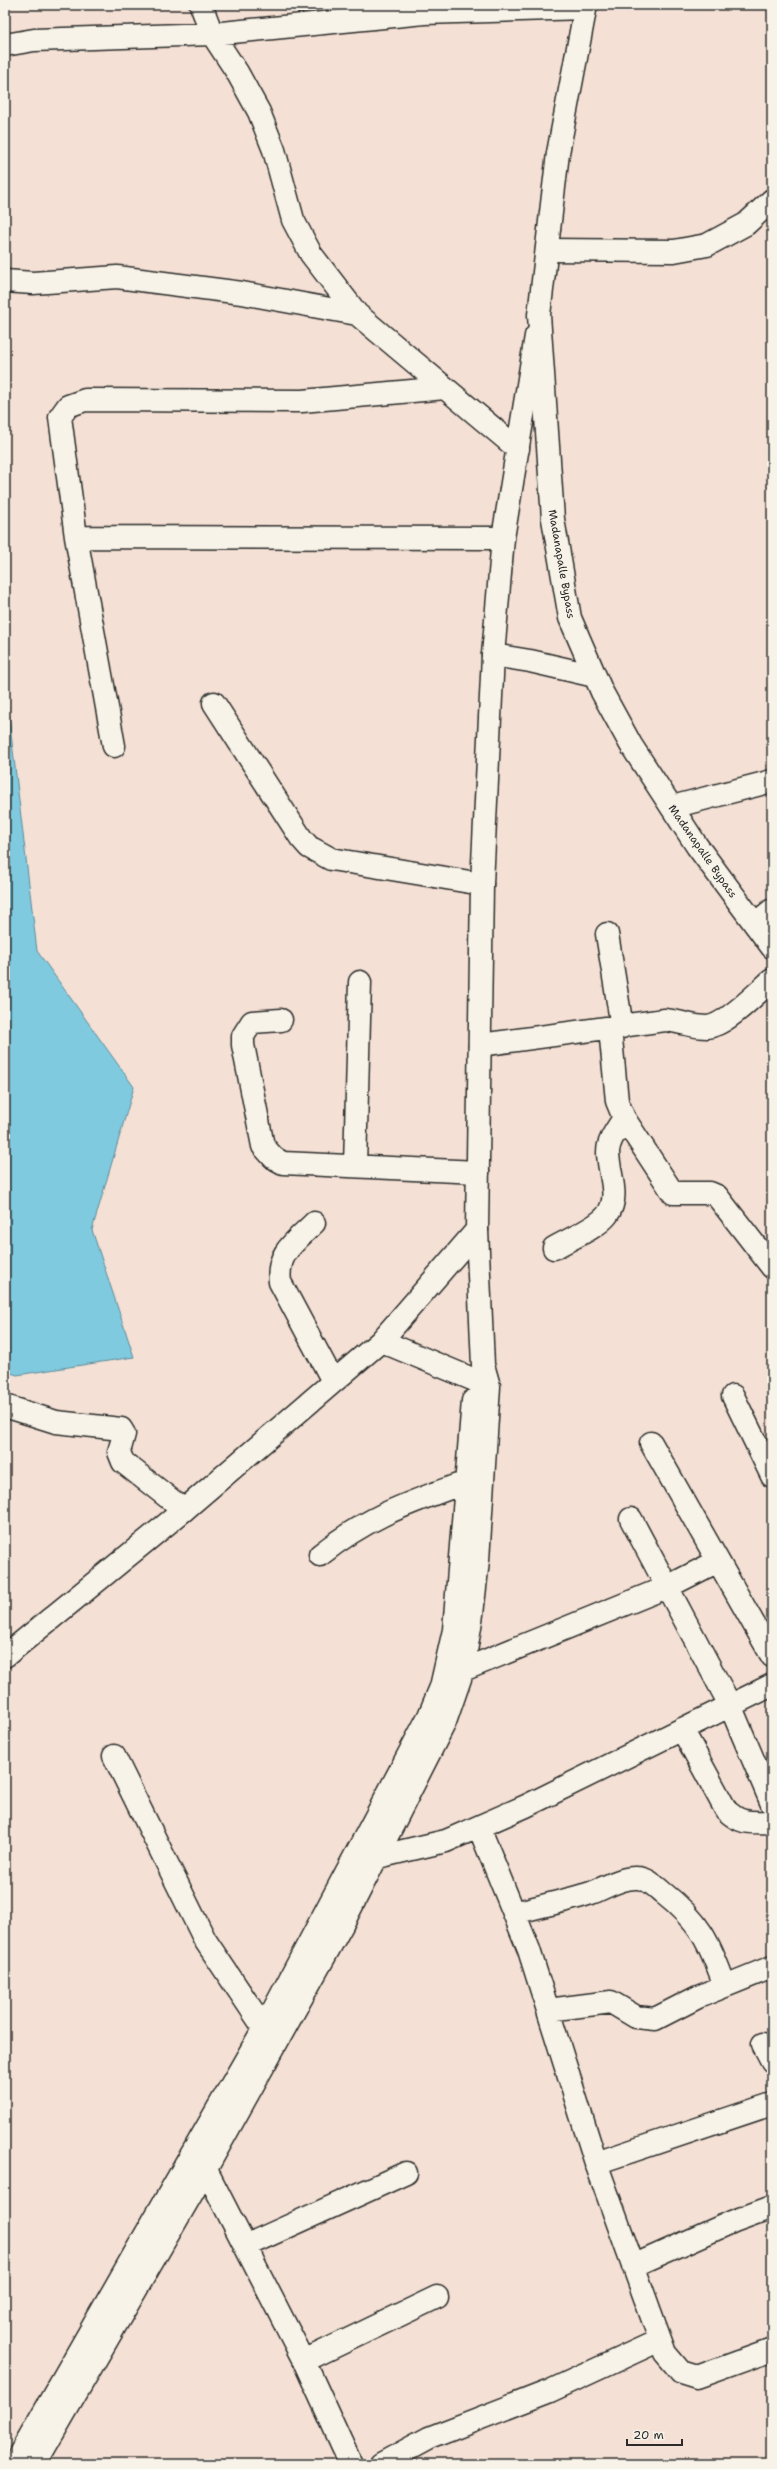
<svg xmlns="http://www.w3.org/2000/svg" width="777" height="2469" font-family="'Shantell Sans',sans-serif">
<rect width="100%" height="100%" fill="#f4e0d4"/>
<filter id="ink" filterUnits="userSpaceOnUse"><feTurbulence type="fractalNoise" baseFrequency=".025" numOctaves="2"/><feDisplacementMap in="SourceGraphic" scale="8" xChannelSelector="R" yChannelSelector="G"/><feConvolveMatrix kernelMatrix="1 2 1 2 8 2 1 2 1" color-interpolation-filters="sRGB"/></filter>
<g filter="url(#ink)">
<path fill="#80cae0" stroke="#5e8a98" d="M5,623l2,77 30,251 97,136 -42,143 42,127 -117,18 -12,-4z"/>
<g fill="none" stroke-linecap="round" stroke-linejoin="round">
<g stroke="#2b2b2b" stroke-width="25">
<path id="minor" d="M201,5l11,29 25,38 22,40 15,38 19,70 18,34 46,60 161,135
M5,45l29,-5 178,-6 212,-21 161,-5
M547,250l127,1 33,-6 39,-21 26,-24
M5,281l28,2 84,-6 125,16 115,21
M76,537l427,1
M214,703l87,135 8,9 22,12 151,25
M114,746l-38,-209 -16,-120 8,-11 17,-6 217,1 143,-13
M672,807l100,-26
M755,924l17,-14
M607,934l15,93
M281,1020l-29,2 -9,14v9l20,101 11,12 9,5 195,9
M610,1028l7,73 7,17 49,75h37l7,3 55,71
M480,1045l185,-25c14,1 28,7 42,7 19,-1 50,-35 65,-47
M355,1166l5,-184
M314,1223c-19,19 -38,30 -34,59l53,99
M554,1248c15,-9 43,-20 53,-33 14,-18 1,-43 1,-63 0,-12 10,-24 16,-34
M381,1341l108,45
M733,1396l39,80
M5,1406l51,16 65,7 3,5 -5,18 4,10 61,48
M651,1443l121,213
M631,1519l99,186 42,99
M320,1555c48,-39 89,-52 146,-73
M463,1670l204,-83 51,-26
M682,1729l44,81c15,15 26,12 46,12
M114,1756l91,184 59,88
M479,1827l50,123 67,213 69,190 16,19 16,5 75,-27
M365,1860l81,-19 80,-35 246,-121
M514,1913c26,-7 52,-12 77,-20 14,-5 30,-16 46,-15 10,0 18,8 25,14 38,30 47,49 63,94
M548,2010l63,-8 25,15 19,2 43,-22 74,-30
M763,2044l9,17
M200,2158l104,203 47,103
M596,2163l176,-59
M245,2246l161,-73
M633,2266l101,-45 38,-14
M304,2361l133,-64
M14,2464l250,-436 165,-312 12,-29 13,-57 19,-229
M35,2464l171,-295 135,-242 104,-205 18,-52 9,-56 6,-54 11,-174 -6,-21 -6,-135
M381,2464l48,-26 121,-47 110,-51"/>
</g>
<g stroke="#2b2b2b" stroke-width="25">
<path id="major" d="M5,1656l179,-146 197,-169 96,-111 5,-346 11,-229 10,-117 33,-202"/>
</g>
<g stroke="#2b2b2b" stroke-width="25">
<path id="highway" d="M586,5l-28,148 -19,162 14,204 17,99 32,74 29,53 66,101 75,101
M493,655l37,6 65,15"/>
</g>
<use href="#minor" stroke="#f7f3e8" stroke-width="22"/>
<use href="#major" stroke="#f7f3e8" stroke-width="22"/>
<use href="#highway" stroke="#f7f3e8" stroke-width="22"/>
</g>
</g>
<g text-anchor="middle" stroke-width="4" stroke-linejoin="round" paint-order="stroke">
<g font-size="11" fill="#2b2b2b" stroke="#f7f3e8">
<text transform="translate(562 564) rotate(80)" y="4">Madanapalle Bypass</text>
<text transform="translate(703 851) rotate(55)" y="4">Madanapalle Bypass</text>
</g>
</g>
<rect width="777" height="2469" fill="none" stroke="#f7f3e8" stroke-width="20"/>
<rect x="10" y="10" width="757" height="2449" fill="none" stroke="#2b2b2b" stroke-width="1.5" filter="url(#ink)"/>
<path d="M627 2439v6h55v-6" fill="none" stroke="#2b2b2b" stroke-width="2"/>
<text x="633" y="2439" font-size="12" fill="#2b2b2b" stroke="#f7f3e8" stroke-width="3" paint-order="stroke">20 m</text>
</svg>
